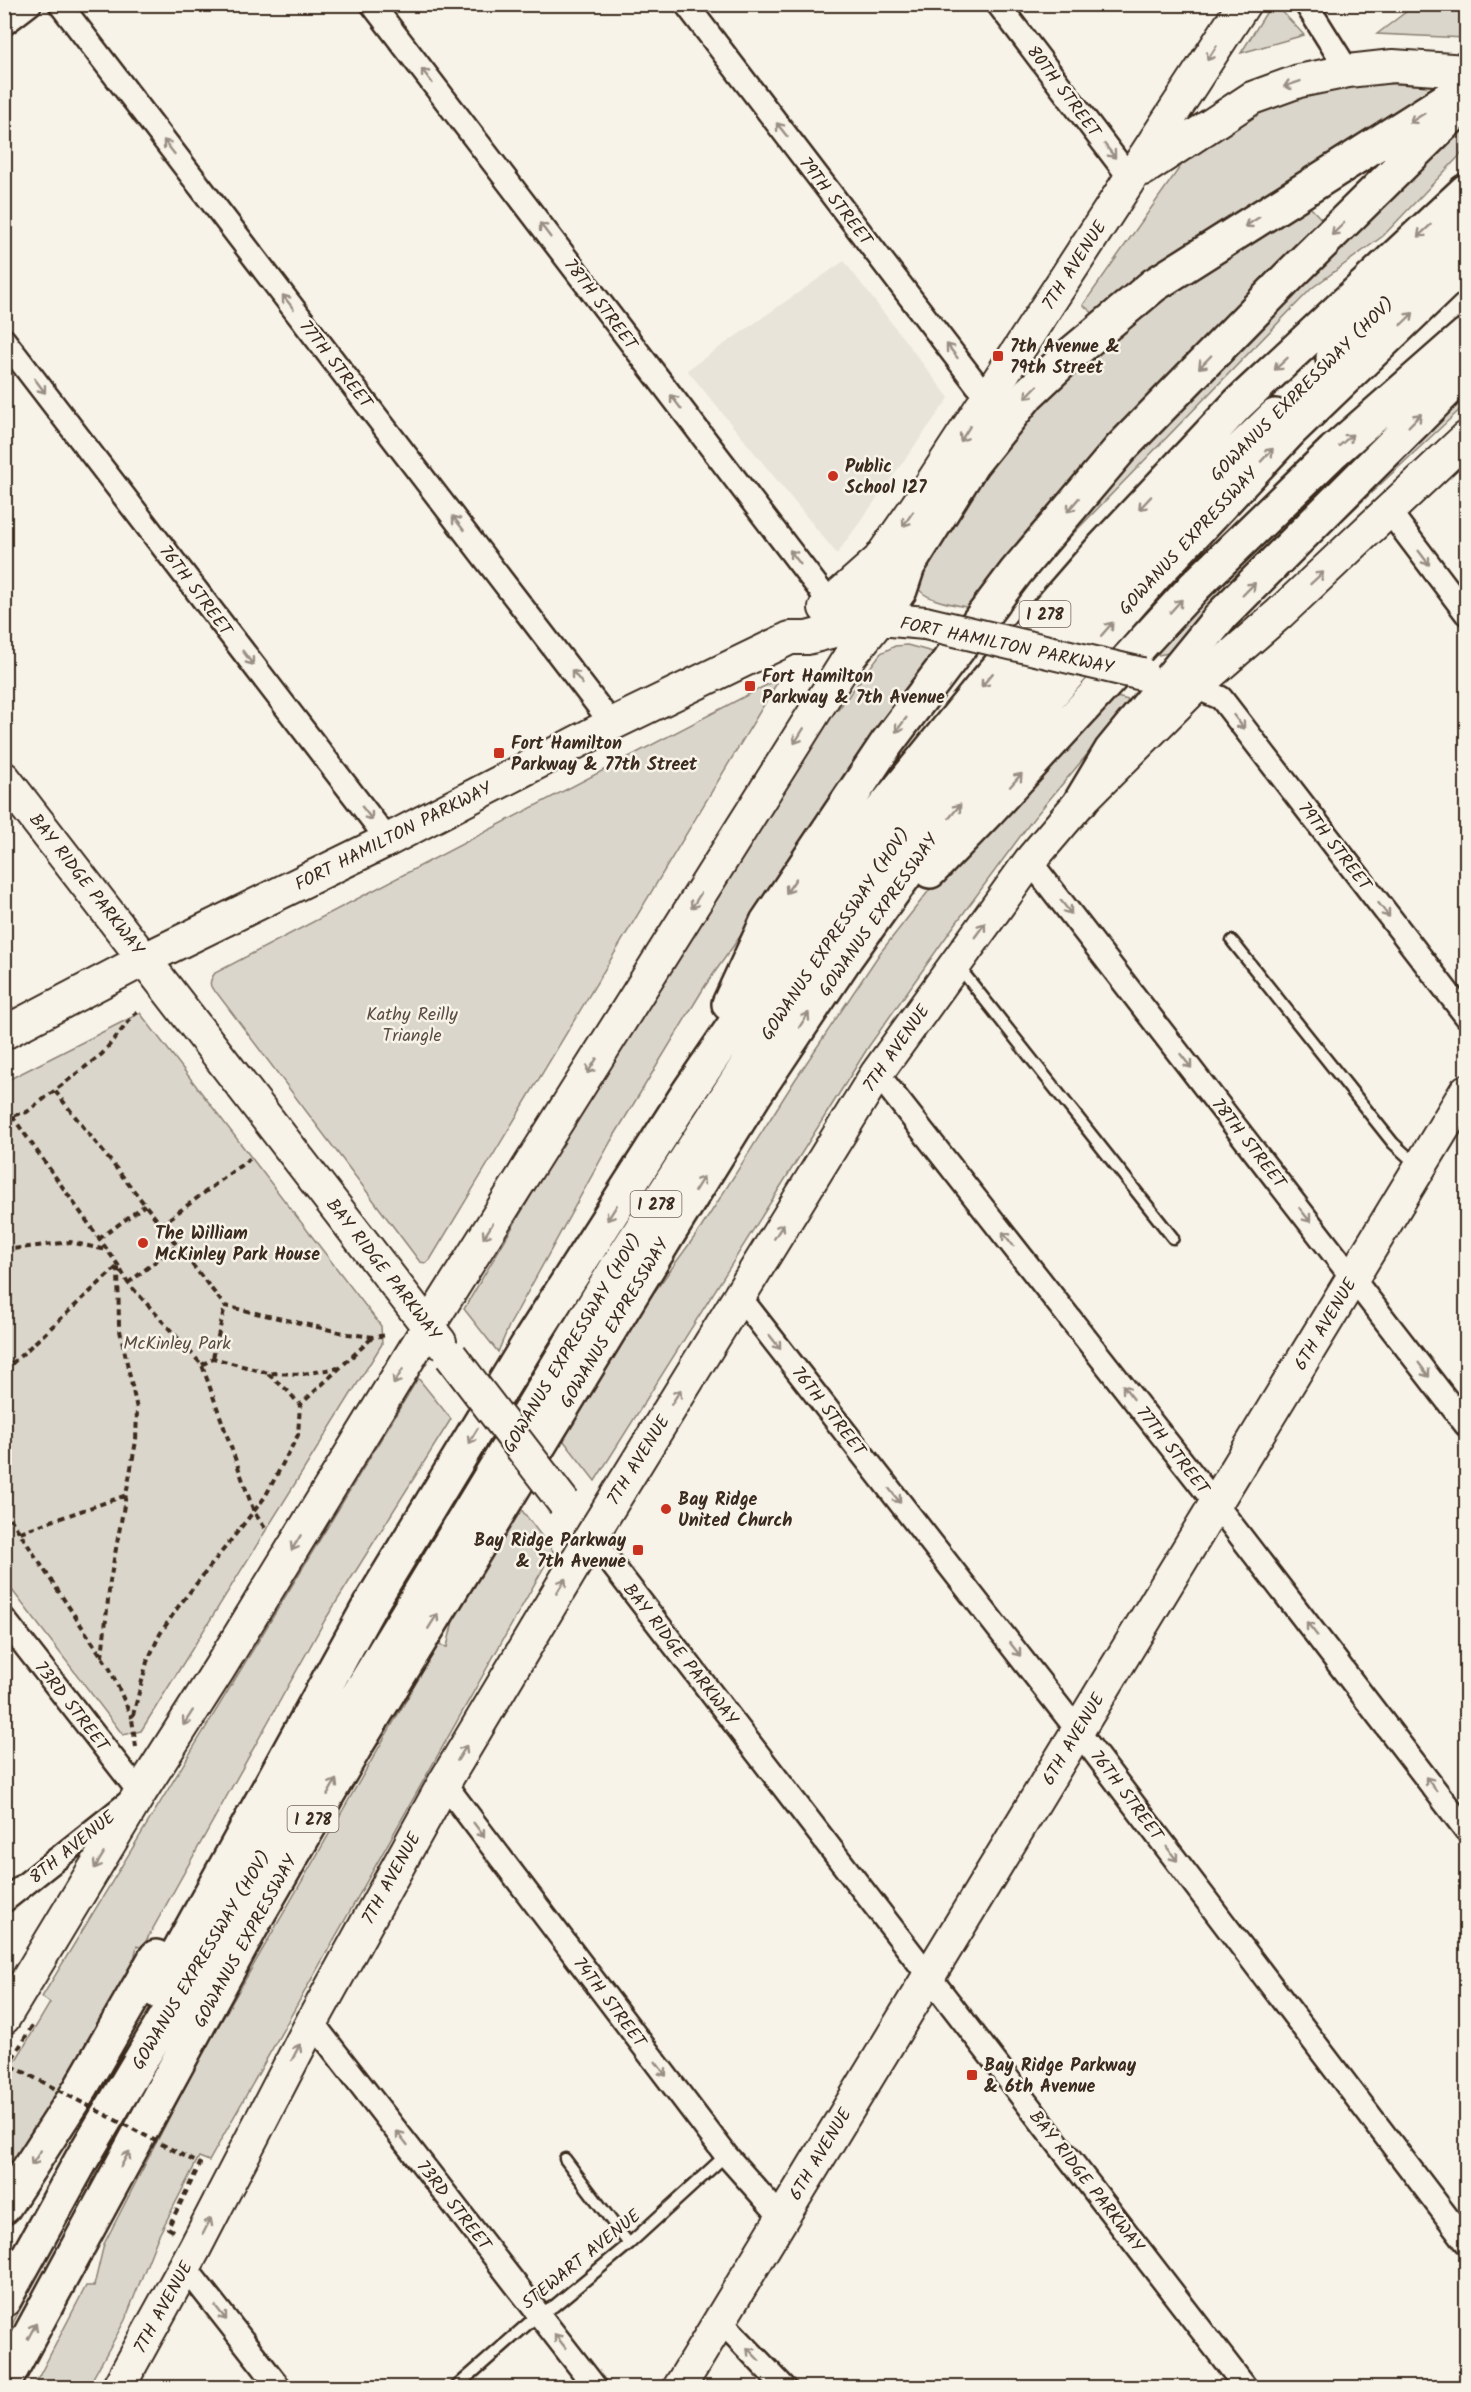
<svg xmlns="http://www.w3.org/2000/svg" width="1471" height="2392" font-family="Kalam,sans-serif">
<rect width="100%" height="100%" fill="#f7f3e8"/>
<filter id="ink" filterUnits="userSpaceOnUse"><feTurbulence type="fractalNoise" baseFrequency=".0167" numOctaves="2"/><feDisplacementMap in="SourceGraphic" scale="12" xChannelSelector="R" yChannelSelector="G"/><feConvolveMatrix kernelMatrix="1 2 1 2 8 2 1 2 1" color-interpolation-filters="sRGB"/></filter>
<g filter="url(#ink)">
<path fill="#e9e4d9" d="M844,261l105,137 -112,156 -150,-184z"/>
<path fill="#dbd6cb" stroke="#8b8074" stroke-width="1.5" d="M1271,5h5l28,30 -63,18z
M1415,5h51v33l-89,-4z
M1376,83l58,3 -340,228 -11,-9 104,-148 98,-61 48,-10z
M1466,128v21l-83,87 -71,52 -313,322 61,-76 280,-290z
M1309,206l17,18 -312,324 -43,60c-13,-3 -51,-8 -53,-22 -1,-5 1,-11 2,-15l103,-155 63,-60 79,-58z
M1466,346l-292,306 -16,3 -14,-3z
M1466,382v22l-194,182z
M907,645l33,9 -235,332 -94,155 -102,185 -11,26 -34,-43 145,-245 218,-356 11,2 43,-57 14,-7z
M780,678l-350,582 -4,3 -6,-1 -203,-269c-9,-6 -8,-12 -2,-20z
M1105,694l27,7 -99,118 -82,111 -82,116 -274,435 -35,-45 63,-101 78,-107 94,-148 85,-127 62,-79z
M140,1013l241,313 1,18 -241,387 -18,4 -118,-154 -1,-499z
M418,1378l33,41 -126,201 -183,328 -5,-2 -9,40 -30,58 -93,131v-108l5,3 40,-67 -8,-6z
M517,1504l36,47 -344,610 -10,-4 -42,82 -32,81 -37,67 -55,1 53,-102h8l10,-42 96,-186 238,-413 9,2 8,-35z
M71,2212l-66,126v-27z"/>
<g fill="none" stroke-linecap="round" stroke-linejoin="round">
<g stroke="#3b2a1e" stroke-width="15">
<path id="lane" d="M1232,941l161,202 24,22
M958,966l215,272
M565,2159l64,85
M455,2388l84,-74 15,-8 75,-62 97,-89"/>
</g>
<g stroke="#3b2a1e" stroke-width="27">
<path id="street" d="M60,4l552,720
M372,4l458,599
M686,4l301,394
M998,4l132,174
M1306,4l42,67
M4,24l26,-20
M4,340l384,500
M1389,511l77,102
M1195,687l26,11 245,318
M1030,861l436,564
M877,1073l338,430 251,327
M739,1296l339,435 388,511
M591,1537l655,851
M4,1619l136,174 -136,108
M444,1783l282,372 55,62
M312,2022l284,366
M185,2267l95,121
M720,2320l65,68"/>
</g>
<g stroke="#3b2a1e" stroke-width="36">
<path id="secondary" d="M1144,169l108,-71 47,-17 49,-10 45,-5 73,5
M825,608l54,-48 37,-53 328,-503
M4,778l436,564
M4,1033l141,-74 243,-119 224,-116 178,-86h17l73,-19 45,4
M4,2018l136,-225 79,-124 209,-342 420,-668 32,-40
M118,2388l76,-138 118,-228 132,-239 147,-246 286,-464 153,-212 51,-60 114,-114 85,-74 186,-175
M679,2388l787,-1297"/>
</g>
<g stroke="#3b2a1e" stroke-width="38">
<path id="highway" d="M1333,358l133,-131
M830,603l48,-10 27,-24
M880,619l20,-29 8,-24 64,-102 56,-70 35,-33 91,-76 303,-192
M1081,801l30,-50 112,-137 243,-243
M930,871l59,-61 206,-224 139,-135 132,-116
M729,1004l38,-82 120,-179 129,-171 105,-124 169,-173 176,-173
M157,1991l213,-386 160,-264 158,-248 186,-273 112,-138 113,-130 139,-148 228,-213
M4,2207l75,-116 77,-134
M4,2300l79,-143 248,-417 286,-473 197,-306 95,-135 84,-108 98,-111 123,-132 61,-59
M4,2383l256,-472 95,-164 312,-511 88,-142 90,-135 83,-116 113,-138 116,-132 134,-143 175,-168"/>
</g>
<path stroke="#3b2a1e" stroke-width="4" stroke-dasharray="6 4.5" stroke-linecap="butt" d="M55,1091l170,215 123,28 25,3 14,-2
M12,1116l106,149 10,18 74,82 52,147 13,19
M4,1118l23,-6 75,-58 37,-45
M161,1225l91,-68
M99,1239l46,-34
M4,1250l66,-8 37,8
M128,1283l49,-38
M213,1358l12,-52
M202,1365l11,-7 55,15 35,1 35,-6
M4,1371l114,-105
M268,1374l19,16 13,15
M4,1509l106,160 22,49
M20,1532l107,-37
M102,1657l8,-76 26,-140 1,-32 -18,-83 -1,-60
M136,1747l-4,-28 15,-57 13,-28 18,-27 87,-110 33,-62 2,-30 73,-68
M12,2066l-3,-2 25,-41
M173,2231l-5,-3 32,-64 -4,-2"/>
<use href="#lane" stroke="#f7f3e8" stroke-width="10"/>
<use href="#street" stroke="#f7f3e8" stroke-width="22"/>
<use href="#secondary" stroke="#f7f3e8" stroke-width="32"/>
<use href="#highway" stroke="#f7f3e8" stroke-width="33"/>
<g stroke="#3b2a1e" stroke-width="36" stroke-linecap="butt">
<path id="secondary-bridge" d="M925,623l217,51
M451,1356l113,147"/>
</g>
<path stroke="#3b2a1e" stroke-width="4" stroke-dasharray="6 4.5" stroke-linecap="butt" d="M12,2066l184,96"/>
<use href="#secondary-bridge" stroke="#f7f3e8" stroke-width="32"/>
</g>
<defs><path id="oneway-shaft" d="M-6 0H5M1.5-3L5.5 0L1.5 3" fill="none" stroke-width="1.6" stroke-linecap="round" stroke-linejoin="round" transform="scale(1.5)"/></defs>
<g stroke="#998e83">
<use href="#oneway-shaft" transform="translate(1212 53) rotate(123)"/>
<use href="#oneway-shaft" transform="translate(427 76) rotate(-127)"/>
<use href="#oneway-shaft" transform="translate(1292 84) rotate(161)"/>
<use href="#oneway-shaft" transform="translate(1417 118) rotate(148)"/>
<use href="#oneway-shaft" transform="translate(782 130) rotate(-128)"/>
<use href="#oneway-shaft" transform="translate(169 147) rotate(-128)"/>
<use href="#oneway-shaft" transform="translate(1110 151) rotate(52)"/>
<use href="#oneway-shaft" transform="translate(1252 222) rotate(147)"/>
<use href="#oneway-shaft" transform="translate(1338 229) rotate(136)"/>
<use href="#oneway-shaft" transform="translate(545 230) rotate(-127)"/>
<use href="#oneway-shaft" transform="translate(1424 231) rotate(137)"/>
<use href="#oneway-shaft" transform="translate(288 302) rotate(-128)"/>
<use href="#oneway-shaft" transform="translate(1407 319) rotate(-44)"/>
<use href="#oneway-shaft" transform="translate(952 351) rotate(-128)"/>
<use href="#oneway-shaft" transform="translate(1205 362) rotate(134)"/>
<use href="#oneway-shaft" transform="translate(1281 364) rotate(137)"/>
<use href="#oneway-shaft" transform="translate(40 386) rotate(53)"/>
<use href="#oneway-shaft" transform="translate(1031 392) rotate(134)"/>
<use href="#oneway-shaft" transform="translate(676 402) rotate(-127)"/>
<use href="#oneway-shaft" transform="translate(1415 420) rotate(-45)"/>
<use href="#oneway-shaft" transform="translate(965 434) rotate(122)"/>
<use href="#oneway-shaft" transform="translate(1346 440) rotate(-41)"/>
<use href="#oneway-shaft" transform="translate(1267 455) rotate(-47)"/>
<use href="#oneway-shaft" transform="translate(1145 503) rotate(133)"/>
<use href="#oneway-shaft" transform="translate(1073 505) rotate(130)"/>
<use href="#oneway-shaft" transform="translate(908 519) rotate(125)"/>
<use href="#oneway-shaft" transform="translate(458 523) rotate(-128)"/>
<use href="#oneway-shaft" transform="translate(795 557) rotate(-127)"/>
<use href="#oneway-shaft" transform="translate(1424 558) rotate(53)"/>
<use href="#oneway-shaft" transform="translate(1317 578) rotate(-43)"/>
<use href="#oneway-shaft" transform="translate(1249 589) rotate(-45)"/>
<use href="#oneway-shaft" transform="translate(1176 606) rotate(-48)"/>
<use href="#oneway-shaft" transform="translate(1107 629) rotate(-49)"/>
<use href="#oneway-shaft" transform="translate(248 658) rotate(53)"/>
<use href="#oneway-shaft" transform="translate(577 677) rotate(-128)"/>
<use href="#oneway-shaft" transform="translate(987 680) rotate(130)"/>
<use href="#oneway-shaft" transform="translate(1239 722) rotate(52)"/>
<use href="#oneway-shaft" transform="translate(901 725) rotate(127)"/>
<use href="#oneway-shaft" transform="translate(799 736) rotate(122)"/>
<use href="#oneway-shaft" transform="translate(1016 780) rotate(-48)"/>
<use href="#oneway-shaft" transform="translate(955 811) rotate(-51)"/>
<use href="#oneway-shaft" transform="translate(367 813) rotate(52)"/>
<use href="#oneway-shaft" transform="translate(791 886) rotate(124)"/>
<use href="#oneway-shaft" transform="translate(696 901) rotate(122)"/>
<use href="#oneway-shaft" transform="translate(1066 907) rotate(52)"/>
<use href="#oneway-shaft" transform="translate(1384 910) rotate(52)"/>
<use href="#oneway-shaft" transform="translate(980 930) rotate(-54)"/>
<use href="#oneway-shaft" transform="translate(804 1020) rotate(-57)"/>
<use href="#oneway-shaft" transform="translate(1186 1061) rotate(52)"/>
<use href="#oneway-shaft" transform="translate(592 1066) rotate(122)"/>
<use href="#oneway-shaft" transform="translate(699 1184) rotate(-58)"/>
<use href="#oneway-shaft" transform="translate(612 1213) rotate(122)"/>
<use href="#oneway-shaft" transform="translate(1305 1215) rotate(52)"/>
<use href="#oneway-shaft" transform="translate(488 1231) rotate(122)"/>
<use href="#oneway-shaft" transform="translate(779 1231) rotate(-58)"/>
<use href="#oneway-shaft" transform="translate(1008 1239) rotate(-128)"/>
<use href="#oneway-shaft" transform="translate(775 1342) rotate(52)"/>
<use href="#oneway-shaft" transform="translate(1424 1370) rotate(53)"/>
<use href="#oneway-shaft" transform="translate(398 1377) rotate(121)"/>
<use href="#oneway-shaft" transform="translate(1128 1392) rotate(-128)"/>
<use href="#oneway-shaft" transform="translate(676 1397) rotate(-58)"/>
<use href="#oneway-shaft" transform="translate(473 1436) rotate(121)"/>
<use href="#oneway-shaft" transform="translate(895 1496) rotate(52)"/>
<use href="#oneway-shaft" transform="translate(296 1543) rotate(121)"/>
<use href="#oneway-shaft" transform="translate(561 1586) rotate(-59)"/>
<use href="#oneway-shaft" transform="translate(433 1621) rotate(-58)"/>
<use href="#oneway-shaft" transform="translate(1312 1629) rotate(-128)"/>
<use href="#oneway-shaft" transform="translate(1015 1649) rotate(52)"/>
<use href="#oneway-shaft" transform="translate(188 1718) rotate(123)"/>
<use href="#oneway-shaft" transform="translate(462 1753) rotate(-59)"/>
<use href="#oneway-shaft" transform="translate(1431 1784) rotate(-128)"/>
<use href="#oneway-shaft" transform="translate(332 1787) rotate(-60)"/>
<use href="#oneway-shaft" transform="translate(479 1830) rotate(53)"/>
<use href="#oneway-shaft" transform="translate(1172 1854) rotate(53)"/>
<use href="#oneway-shaft" transform="translate(99 1861) rotate(121)"/>
<use href="#oneway-shaft" transform="translate(296 2052) rotate(-63)"/>
<use href="#oneway-shaft" transform="translate(661 2069) rotate(53)"/>
<use href="#oneway-shaft" transform="translate(402 2138) rotate(-128)"/>
<use href="#oneway-shaft" transform="translate(36 2158) rotate(123)"/>
<use href="#oneway-shaft" transform="translate(125 2159) rotate(-61)"/>
<use href="#oneway-shaft" transform="translate(207 2226) rotate(-63)"/>
<use href="#oneway-shaft" transform="translate(221 2313) rotate(52)"/>
<use href="#oneway-shaft" transform="translate(32 2331) rotate(-62)"/>
<use href="#oneway-shaft" transform="translate(560 2341) rotate(-128)"/>
<use href="#oneway-shaft" transform="translate(753 2354) rotate(-134)"/>
</g>
</g>
<g fill="#c8321e" stroke="#f7f3e8" stroke-width="2">
<rect x="992" y="350" width="12" height="12" rx="3"/>
<circle cx="833" cy="476" r="6"/>
<rect x="744" y="680" width="12" height="12" rx="3"/>
<rect x="493" y="747" width="12" height="12" rx="3"/>
<circle cx="143" cy="1243" r="6"/>
<circle cx="666" cy="1509" r="6"/>
<rect x="632" y="1544" width="12" height="12" rx="3"/>
<rect x="966" y="2069" width="12" height="12" rx="3"/>
</g>
<g text-anchor="middle" stroke-width="5" stroke-linejoin="round" paint-order="stroke">
<g fill="#f7f3e8" stroke="#73665b" stroke-width="1.5">
<rect x="1019.5" y="601" width="51" height="26" rx="4.5"/>
<rect x="630.5" y="1191" width="51" height="26" rx="4.5"/>
<rect x="287.5" y="1806" width="51" height="26" rx="4.5"/>
</g>
<g font-size="16" font-weight="bold" fill="#3b2a1e">
<text x="1045" y="620">I 278</text>
<text x="656" y="1210">I 278</text>
<text x="313" y="1825">I 278</text>
</g>
<g font-size="18" fill="#3b2a1e" stroke="#f7f3e8">
<text transform="translate(1064 91) rotate(53)" y="6">80TH STREET</text>
<text transform="translate(836 201) rotate(52)" y="6">79TH STREET</text>
<text transform="translate(1074 265) rotate(-57)" y="6">7TH AVENUE</text>
<text transform="translate(601 304) rotate(53)" y="6">78TH STREET</text>
<text transform="translate(336 364) rotate(52)" y="6">77TH STREET</text>
<text transform="translate(1302 389) rotate(-45)" y="6">GOWANUS EXPRESSWAY (HOV)</text>
<text transform="translate(1188 541) rotate(-47)" y="6">GOWANUS EXPRESSWAY</text>
<text transform="translate(196 590) rotate(53)" y="6">76TH STREET</text>
<text transform="translate(1007 645) rotate(12)" y="6">FORT HAMILTON PARKWAY</text>
<text transform="translate(393 836) rotate(-27)" y="6">FORT HAMILTON PARKWAY</text>
<text transform="translate(1335 846) rotate(52)" y="6">79TH STREET</text>
<text transform="translate(87 884) rotate(52)" y="6">BAY RIDGE PARKWAY</text>
<text transform="translate(878 915) rotate(-55)" y="6">GOWANUS EXPRESSWAY</text>
<text transform="translate(835 934) rotate(-56)" y="6">GOWANUS EXPRESSWAY (HOV)</text>
<text transform="translate(896 1048) rotate(-55)" y="6">7TH AVENUE</text>
<text transform="translate(1249 1143) rotate(52)" y="6">78TH STREET</text>
<text transform="translate(384 1269) rotate(52)" y="6">BAY RIDGE PARKWAY</text>
<text transform="translate(614 1323) rotate(-59)" y="6">GOWANUS EXPRESSWAY</text>
<text transform="translate(1325 1324) rotate(-59)" y="6">6TH AVENUE</text>
<text transform="translate(572 1343) rotate(-59)" y="6">GOWANUS EXPRESSWAY (HOV)</text>
<text transform="translate(829 1411) rotate(52)" y="6">76TH STREET</text>
<text transform="translate(1173 1450) rotate(52)" y="6">77TH STREET</text>
<text transform="translate(638 1460) rotate(-58)" y="6">7TH AVENUE</text>
<text transform="translate(681 1654) rotate(52)" y="6">BAY RIDGE PARKWAY</text>
<text transform="translate(72 1706) rotate(52)" y="6">73RD STREET</text>
<text transform="translate(1073 1739) rotate(-59)" y="6">6TH AVENUE</text>
<text transform="translate(1127 1795) rotate(53)" y="6">76TH STREET</text>
<text transform="translate(72 1847) rotate(-39)" y="6">8TH AVENUE</text>
<text transform="translate(391 1878) rotate(-61)" y="6">7TH AVENUE</text>
<text transform="translate(245 1941) rotate(-61)" y="6">GOWANUS EXPRESSWAY</text>
<text transform="translate(201 1960) rotate(-59)" y="6">GOWANUS EXPRESSWAY (HOV)</text>
<text transform="translate(610 2002) rotate(53)" y="6">74TH STREET</text>
<text transform="translate(820 2154) rotate(-59)" y="6">6TH AVENUE</text>
<text transform="translate(1087 2181) rotate(52)" y="6">BAY RIDGE PARKWAY</text>
<text transform="translate(454 2205) rotate(52)" y="6">73RD STREET</text>
<text transform="translate(581 2259) rotate(-39)" y="6">STEWART AVENUE</text>
<text transform="translate(163 2307) rotate(-61)" y="6">7TH AVENUE</text>
</g>
<g font-size="18" font-weight="bold" fill="#3b2a1e" stroke="#f7f3e8" text-anchor="start">
<text x="1010" y="352">7th Avenue &amp;<tspan x="1010" dy="21">79th Street</tspan></text>
<text x="845" y="472">Public<tspan x="845" dy="21">School 127</tspan></text>
<text x="762" y="682">Fort Hamilton<tspan x="762" dy="21">Parkway &amp; 7th Avenue</tspan></text>
<text x="511" y="749">Fort Hamilton<tspan x="511" dy="21">Parkway &amp; 77th Street</tspan></text>
<text x="155" y="1239">The William<tspan x="155" dy="21">McKinley Park House</tspan></text>
<text x="678" y="1505">Bay Ridge<tspan x="678" dy="21">United Church</tspan></text>
<text x="626" y="1546" text-anchor="end">Bay Ridge Parkway<tspan x="626" dy="21">&amp; 7th Avenue</tspan></text>
<text x="984" y="2071">Bay Ridge Parkway<tspan x="984" dy="21">&amp; 6th Avenue</tspan></text>
</g>
<g font-size="18" fill="#5b4c41" stroke="#f7f3e8">
<text x="412" y="1020">Kathy Reilly<tspan x="412" dy="21">Triangle</tspan></text>
<text x="177" y="1349">McKinley Park</text>
</g>
</g>
<rect width="1471" height="2392" fill="none" stroke="#f7f3e8" stroke-width="24"/>
<rect x="12" y="12" width="1447" height="2368" fill="none" stroke="#3b2a1e" stroke-width="2" filter="url(#ink)"/>
</svg>
